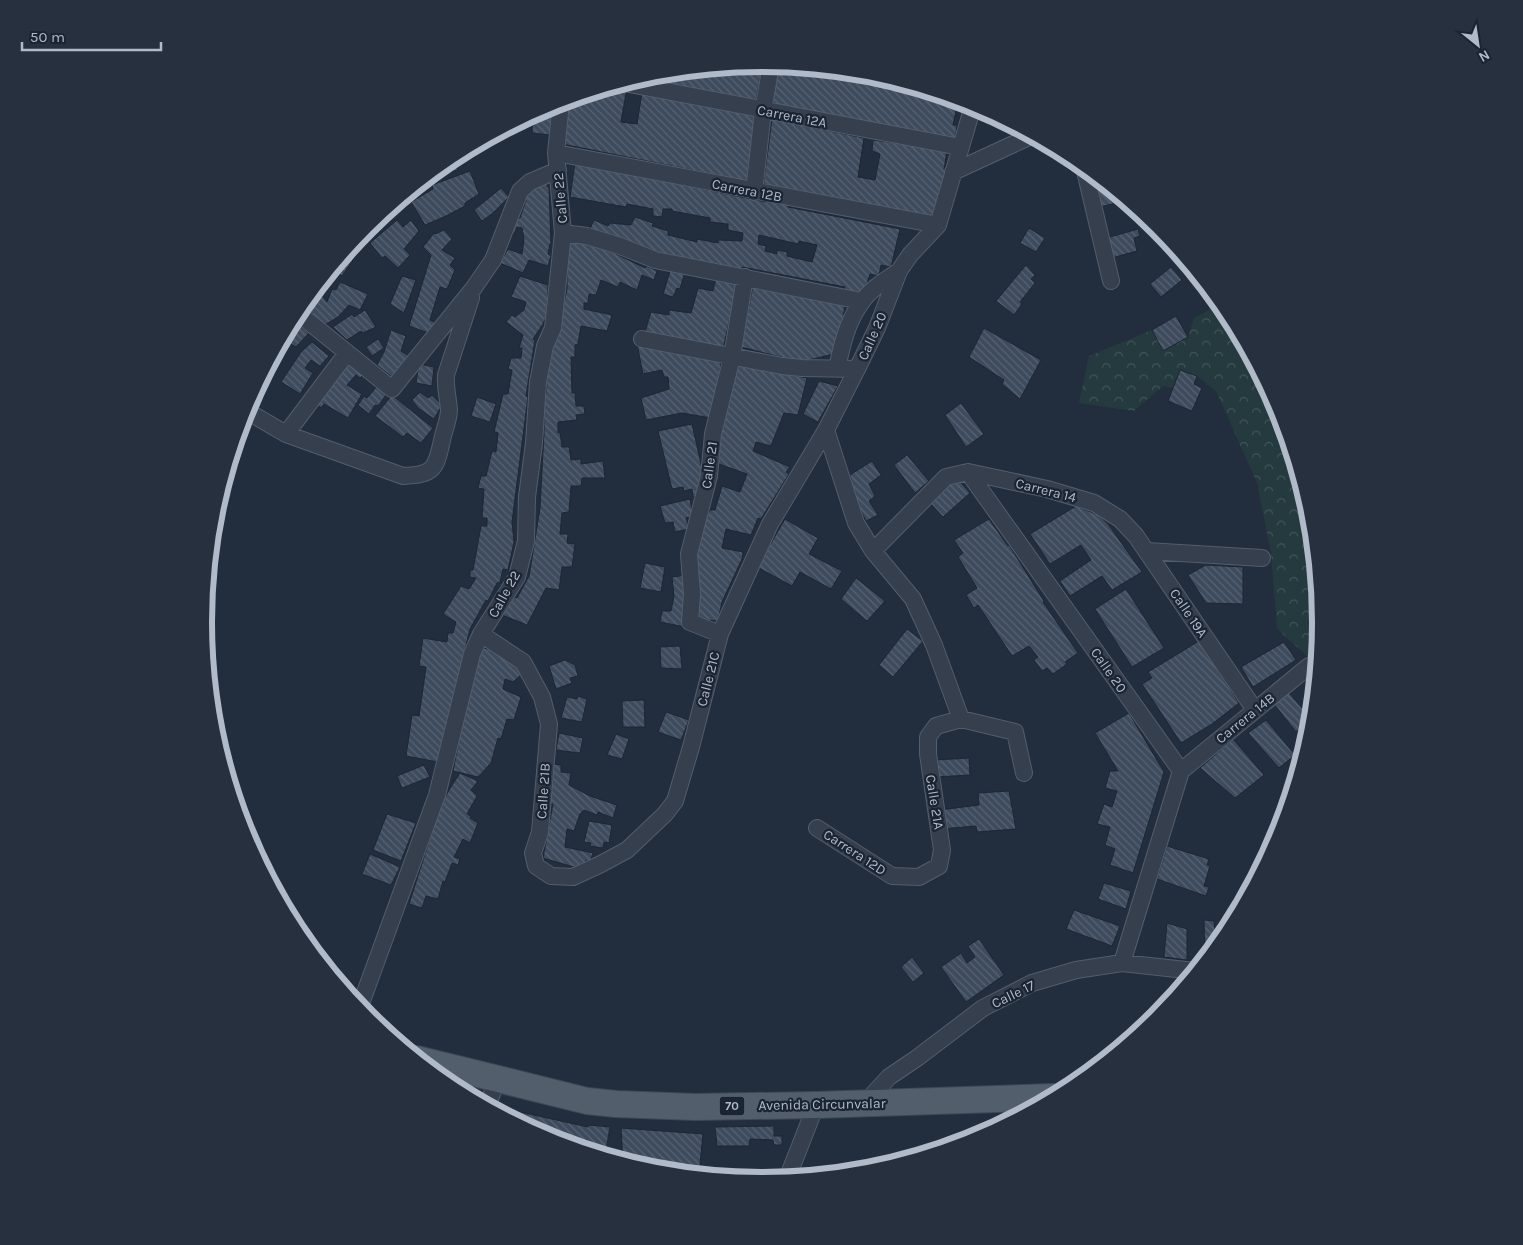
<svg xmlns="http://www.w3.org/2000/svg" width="1523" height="1245" font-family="Karla,sans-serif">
<defs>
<pattern id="forest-crowns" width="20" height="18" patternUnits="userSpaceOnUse" patternTransform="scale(1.25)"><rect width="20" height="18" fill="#243a3e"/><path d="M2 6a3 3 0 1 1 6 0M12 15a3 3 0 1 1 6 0" fill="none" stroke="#415459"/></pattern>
<pattern id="building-back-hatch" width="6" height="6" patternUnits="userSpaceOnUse" patternTransform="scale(1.25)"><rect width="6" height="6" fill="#3d4b5d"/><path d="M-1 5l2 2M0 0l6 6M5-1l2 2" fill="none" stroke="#576373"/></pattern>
</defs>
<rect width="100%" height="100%" fill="#222d3d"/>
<path fill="url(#forest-crowns)" d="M1220,304l6,8 52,97 32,105 10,109 -4,41 -39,-35 -6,-76 -14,-70 -41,-92 -19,-15 -17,-6 -7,18 -10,-2 -29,25 -55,-8 10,-47 63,-26 12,20 24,-13 6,-19z"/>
<path fill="url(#building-back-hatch)" stroke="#1d2634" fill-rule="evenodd" d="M763,64l-8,41 -113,-27 11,-4z
M779,65l92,10 87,26 -5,24h4l-2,16 -183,-37z
M616,86l11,2 -6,34 16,2 5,-32 113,24 -8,65 -185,-37 6,-44z
M553,105l-3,30 -18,-2 1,-19z
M772,119l92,19 -6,39 17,3 5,-26 -8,-3 1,-11 74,10 -3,20h2l-13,48 -170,-31z
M455,157l3,13 -22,5 -1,-4 16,-13z
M575,163l191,39 1,-2 21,4v3l112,22 -9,38 -10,-2 -2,11 -9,-2 -6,19 -20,-3 1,-3 -103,-20v4l-117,-26 -37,-12 6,-13 14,6 2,-3 21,2 4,-8 18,6 -1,3 16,5v4l29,7v-3l21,4v-3l24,1 1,-8 -15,-3v-6l-18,-2v-4l-38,-7v-2h-9l-1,8 -9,-1v-7l-26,-5 -1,3 -56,-10zM759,235l39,9 1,-3 18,4 -5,17 -25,-6v-4l-10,-2v4l-12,-3 1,-5 -8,-2z
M470,171l9,23 -14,9v3l-19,10 -21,9 -14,-23 22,-13 -1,-4z
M1090,172l34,29 -24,6z
M547,183v4h2l2,57h-1l-2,10 3,2 -3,10 -19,-6 -6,13 -23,-10 8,-14 14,5 2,-15 -2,-11 -5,-1 -3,7 -4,-2 5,-13 5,-1 6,-18 -3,-1 8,-15z
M501,188l8,9 -16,16 -11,8 -8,-11z
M407,194l2,3 -11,10 -3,-3z
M386,211l3,3 -21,21 -4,-4z
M397,220l6,7 8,-7 8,11 -15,18 6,6 -12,13 -13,-12 -3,2 -12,-15z
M1029,228l16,10 -9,14 -16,-9z
M1138,229l2,7 -6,2 3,13 -29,8 -5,-20z
M444,230l8,9 -10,11 13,8 -5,7 5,5 -8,19 -7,-2 -10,33 8,4 -4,11 -25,-9 22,-71 -8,-8 11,-14 1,1z
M360,235l6,6 -24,35 -10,-6z
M567,239l46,9 -1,4 33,16 2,-2 10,5 -3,9 -12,-5 -5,15 -17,-8 -2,5 -17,-7 -5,15 -7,-1 -1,9h-4v6l28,6 -5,16 -26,-5 -3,18 -3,1v12h-4l1,36h3l1,13h8l1,8 -9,1 1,5 -19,2v11l2,-1 2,15h7l2,13 10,-1v5l22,-3 2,17h-23l-1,8h-10l-2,26 -7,1 -2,21h8l-1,9 8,1 -3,23h-10l-3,23 -13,-2 -19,37 -25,-10 11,-18 4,1 12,-22 11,-68 4,-76v-38h2l2,-33 3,-1v-17l4,-1 12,-53z
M1026,265l9,10 -4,4 4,4 -15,19 2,2 -8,11 -18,-14z
M1171,267l11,13 -21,17 -11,-13z
M671,268l14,4 -5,17 -3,-1 -4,9 -10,-3z
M402,276l14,4 -12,33 -14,-9z
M520,276l28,9 -1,30 -4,9 -10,15 2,1 -9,56 2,1 -16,125 2,20 -6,28 -5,-1 -3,13 -3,1 -9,18 -2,-1 -16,29 -32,133 -32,-6 6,-41 7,1 7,-49 -7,-1 4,-28 24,4 1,-9h5l3,-11 -13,-8 18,-28 8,3 7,-11 -6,-1v-7h3l8,-44h6v-8h-5l2,-29 -6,-1 3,-12h5l6,-25 4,1 2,-19 -4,-1 9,-38h5l4,-24 -4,-1 3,-11h10l1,-10h-3l4,-13 -17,-13 6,-7 3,2 9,-7 2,-8 -15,-5z
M716,278l22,4 -15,67 -78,-17 6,-20 18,3v-5l22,3 7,-25 15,3z
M340,282l28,12 -8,16 -11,-5 -11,12 -15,9 -18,-22 15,-11 7,9 5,-13 4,1z
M753,285l92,19 -3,22 -8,28 -34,8 -59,-15z
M365,310l11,17 -13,6 -2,-2 -14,9 -14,-13 19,-13 2,3z
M1176,316l12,21 -25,14 -11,-21z
M293,320l16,13 -13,14 -10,-6 -14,17z
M984,328l57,32 -21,39 -18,-15 2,-4 -35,-23z
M391,330l15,6 -5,15 13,8 -18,21 -19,-15 7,-13z
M378,339l6,9 -12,8 -6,-9z
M312,342l17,14 -9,10 -9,-6 -6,8 8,5 -13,21 -19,-12 20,-30z
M637,344l84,16 -2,24 -8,34 -29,-5 -36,7 -5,-22 28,-9 -1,-12h-4l-2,-7 -19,4z
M351,362l14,11 -5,5 -4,-3 -9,10 15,9 -14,24 -24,-14 -3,4 -7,-7 30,-37z
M736,363l71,15 -9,37 -14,-2 -13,33 -15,-4 -3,9 37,16 -4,5 3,2 -28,45 -3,-1 -7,17 -25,-6 -4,19 21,4 -1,7 -20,43 -4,19 -23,-2 -2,-65 11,-32 6,-12h5l7,-24 18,6 7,-18 -31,-11v-15z
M419,364l15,3 -2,19 -16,-3z
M1180,370l17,6 -3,8 8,4 -10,23 -24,-10z
M819,381l19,5 -20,36 -15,-8z
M379,384l10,7 -11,15 -3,-1 -6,9 -11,-9 6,-9 3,2z
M420,392l8,6 4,-3 10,10 -8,14 -16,-11 -6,-8z
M392,395l41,33 -12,15 -14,-10 -4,4 -28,-21z
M477,397l19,7 -6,18 -19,-6z
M961,403l23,31 -18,13 -21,-32z
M692,424l12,53 -2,18 -9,2 -1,-8 -8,2 -1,-4 -11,2 -14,-58z
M907,455l22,26 -14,12 -21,-28z
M872,461l9,14 -12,9 6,12 -6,5 9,14 -12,6 -12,-24 -4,-22z
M957,478l13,15 -27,24 -13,-14z
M690,499l3,17 -7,2 3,11 -14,3 -2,-10 -8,1 -5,-17z
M1076,506l22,9 10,9 34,48 -30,18 -10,-14 -32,20 -10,-15 31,-21 -10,-15 -31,19 -20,-30z
M785,519l33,19 -9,16 33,17 -11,18 -31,-17 -8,14 -35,-19z
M989,519l19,27 1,-1 35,56 -1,1 35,51 -13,9 2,2 -14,10 -6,-6 -5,3 -8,-11 4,-3 -9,-11 -17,10 -34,-51 -4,3 -8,-13 11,-7 -19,-31 5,-4 -9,-13z
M645,563l20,4 -4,25 -21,-4z
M1206,565l37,2v37l-37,-1 -18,-28z
M687,575l-2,52 -25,-5 2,-11h9l3,-15 -2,-19z
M856,578l29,23 -18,20 -26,-22z
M1126,589l38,59 -32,19 -37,-58z
M907,629l16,12 -30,36 -14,-12z
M1199,641l40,62 -27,21 -31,19 -39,-59 10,-6 -4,-6z
M1284,642l12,18 -43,27 -12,-20z
M680,646l2,23 -21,-1 -1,-21z
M482,648l21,3 19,23 -9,8 -8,-3 -2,10 18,8 -7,23 -7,-1 -6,20 -3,-1 -7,25 -13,14 -25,-6 12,-62z
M565,660l10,5 3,11 -8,2 2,5 -16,6 -7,-23z
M1289,693l20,23 -7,6 2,4 -8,6 -22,-28z
M578,696l9,3 -5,23 -21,-4 6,-21 10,2z
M644,700l1,27h-22l-1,-26z
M666,712l23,8 -8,20 -23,-8z
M1129,713l35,59 -31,101 -23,-8 5,-16 -10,-4 5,-18 -13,-3 7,-20 8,3 5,-16 -12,-3 5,-17h8l-23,-38z
M1266,720l29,35 -16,13 -31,-35z
M559,733l24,5 -3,15 -24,-3z
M616,734l13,5 -7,20 -15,-4z
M1233,739l31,36 -29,23 -35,-30z
M969,758l1,17 -34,2 -1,-17z
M553,764l8,1v7l10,1 -2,12 21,11 27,9 -4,13 -15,-6 -1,3 -13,-5 -4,4 -6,17 -7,-2 -2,18 28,6 -3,9 -4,-2 -2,5 -4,-1 -3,4 -34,-10 10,-54h-3z
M424,765l6,12 -28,11 -5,-12z
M460,773l18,8 -7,9 6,6 -10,18 4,2 -1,2 8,5 -8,20 -7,-4 -9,18 6,2 -2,6 -6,-2 -7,19 -2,-1 -5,18 -12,-3 -4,12 -13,-4 31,-97 9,-17z
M1009,791l7,38 -39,3 -1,-6 -35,3 -2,-19 40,-5 -1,-12z
M387,814l29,9 -15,38 -28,-11z
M589,821l23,4 -3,18 -5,-1 -1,6 -13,-2 1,-3 -7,-1z
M1167,846l42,13 -2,6 3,1 -6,20 5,1 -3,9 -49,-17z
M370,854l30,13 -9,18 -29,-11z
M1104,883l27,8 -5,18 -28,-10z
M1074,910l46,16 -8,20 -46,-17z
M1204,920l10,1 1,10h8v6l-18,22z
M1167,923l20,6v31l-23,-3z
M979,939l25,36 -38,27 -25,-35 20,-14 6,10 8,-6 -7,-11z
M912,957l12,16 -11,9 -12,-15z
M493,1106l95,21 1,-2 21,2 -5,29 -58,-17 -55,-30z
M774,1126v10h8v9h-8l-1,-5 -23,-1 -1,7h-32l-2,-19z
M621,1128l82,6 -4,41 -47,-5 -29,-9z
M962,1141l-1,2 -32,10v-11z"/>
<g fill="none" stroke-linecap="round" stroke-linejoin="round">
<g stroke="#545d6b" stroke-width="18">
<path id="minor" d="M624,83l336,64
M556,153l382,72
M1084,167l27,114
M953,172l78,-36
M754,192l9,-81 8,-46
M563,233l24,3 33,10 35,14 206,41
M303,317l89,72 81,-100 20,-29 27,-69 10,-9 28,-12
M642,339l140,27 20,2 55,1 20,-41 22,-57 11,-16 28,-30 35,-119
M837,368c5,-23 10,-46 24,-65 9,-14 25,-23 38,-32
M245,410l41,24 117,42c34,-1 33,-10 40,-40 2,-8 6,-18 6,-26 -1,-13 -4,-23 -3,-35l25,-77
M826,430l30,93 17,28 40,48 21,46 27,74
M286,434l61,-81
M968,472l213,299
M873,551l73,-74 22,-5 79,17 47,14 26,16 16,17 119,174
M1147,551l115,7
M481,634l42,28 19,35 7,27 -9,108 -7,21 3,13 15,10 22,1 28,-13 26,-14 38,-36 10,-13 16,-54 29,-113 50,-110 56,-94 31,-61
M720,634l-30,-12 2,-28 -3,-40 20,-78 4,-42 19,-77 13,-80
M1181,771l128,-105
M817,828l75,48 27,1 20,-11 3,-16 -14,-96v-17l8,-11 25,-7 54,13 9,41
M1122,963l59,-192
M359,1009l78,-214 35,-141 9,-20 36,-57 9,-36 1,-44 7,-54 4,-61 7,-36 8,-18 10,-95 -7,-80 5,-51
M864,1104l25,-27 28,-19 66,-50 49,-25 44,-13 46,-7 73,8
M487,1106l11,-27
M787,1179l29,-74"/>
</g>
<g stroke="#3f4856" stroke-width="28">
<path id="primary" d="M417,1059l170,42 29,3 79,3 121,-2 237,-8"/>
</g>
<use href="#minor" stroke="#363f4d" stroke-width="16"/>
<use href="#primary" stroke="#535e6d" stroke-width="26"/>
</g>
<g text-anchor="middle" stroke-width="4.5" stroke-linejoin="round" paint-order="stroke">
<rect fill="#1b2432" stroke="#848d9c" stroke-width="1" x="719.5" y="1096.5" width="25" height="19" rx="4"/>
<g font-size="12" font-weight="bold" fill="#b1bac9">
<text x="732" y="1110">70</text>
</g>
<g font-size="14" fill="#b1bac9" stroke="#1b2432">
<text transform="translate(792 116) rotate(11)" y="5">Carrera 12A</text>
<text transform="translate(747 190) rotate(11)" y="5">Carrera 12B</text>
<text transform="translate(560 198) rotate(-95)" y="5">Calle 22</text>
<text transform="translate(872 336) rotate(-66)" y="5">Calle 20</text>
<text transform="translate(709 465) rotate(-82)" y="5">Calle 21</text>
<text transform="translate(1046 490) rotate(14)" y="5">Carrera 14</text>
<text transform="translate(504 594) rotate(-61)" y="5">Calle 22</text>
<text transform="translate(1189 613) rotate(56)" y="5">Calle 19A</text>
<text transform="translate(1109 670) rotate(55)" y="5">Calle 20</text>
<text transform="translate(708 679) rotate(-76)" y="5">Calle 21C</text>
<text transform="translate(1245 718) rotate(-39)" y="5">Carrera 14B</text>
<text transform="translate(543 791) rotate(-86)" y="5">Calle 21B</text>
<text transform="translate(935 802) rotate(81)" y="5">Calle 21A</text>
<text transform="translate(855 852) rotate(33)" y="5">Carrera 12D</text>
<text transform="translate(1013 994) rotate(-26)" y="5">Calle 17</text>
<text transform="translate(822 1104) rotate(-1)" y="5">Avenida Circunvalar</text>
</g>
</g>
<path d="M0 0H1523V1245H0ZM212 622a550 550 0 1 1 1100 0a550 550 0 1 1-1100 0Z" fill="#27303e" fill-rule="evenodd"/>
<path fill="none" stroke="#b1bac9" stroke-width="6" d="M212 622a550 550 0 1 1 1100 0a550 550 0 1 1-1100 0Z"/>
<g transform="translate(1478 45) rotate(150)" stroke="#1b2432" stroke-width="4" paint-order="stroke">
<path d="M0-4L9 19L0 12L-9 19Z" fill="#b1bac9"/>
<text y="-8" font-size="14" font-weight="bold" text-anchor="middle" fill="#b1bac9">N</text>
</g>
<path d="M22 42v8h139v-8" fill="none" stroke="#b1bac9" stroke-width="2.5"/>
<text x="30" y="42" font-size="15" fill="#b1bac9" stroke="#1b2432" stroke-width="4" paint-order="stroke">50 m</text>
</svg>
